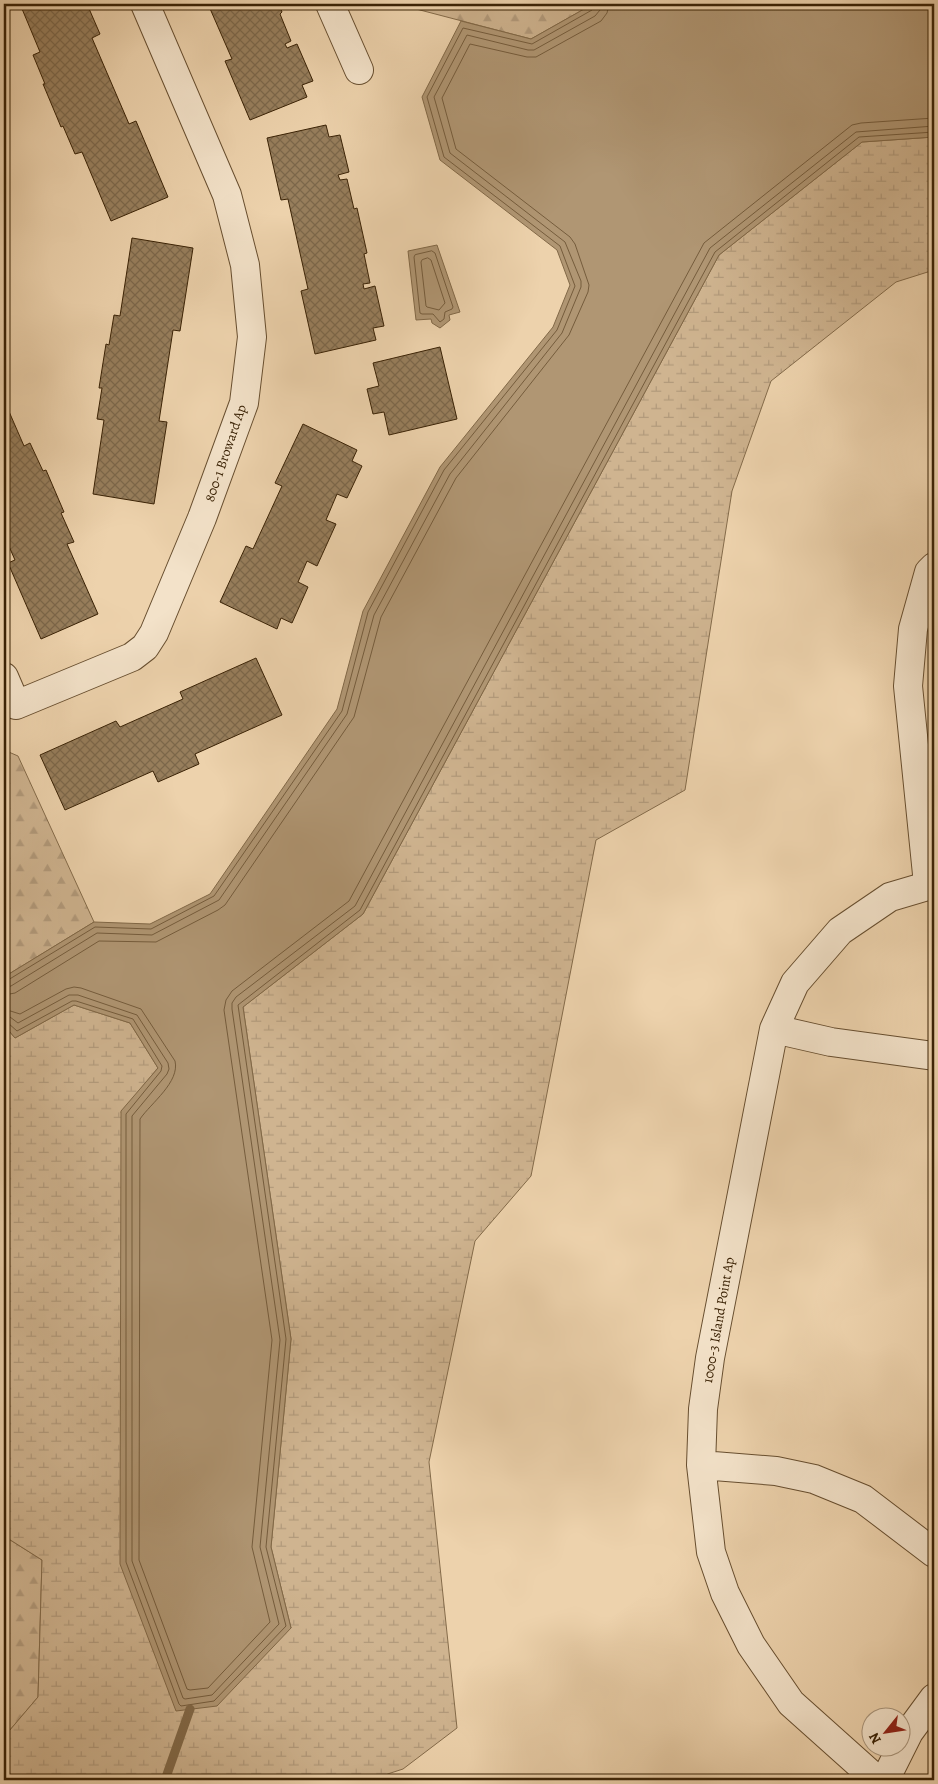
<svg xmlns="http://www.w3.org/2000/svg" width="938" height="1784" font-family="Alegreya,serif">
<defs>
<pattern id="forest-firs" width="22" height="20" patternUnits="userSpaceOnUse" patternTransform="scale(1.25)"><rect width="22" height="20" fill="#cfb490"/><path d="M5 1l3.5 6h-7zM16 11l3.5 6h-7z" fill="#b29a7b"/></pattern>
<pattern id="wetland-marsh" width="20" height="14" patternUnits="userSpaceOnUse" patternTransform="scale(1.25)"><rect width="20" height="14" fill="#cfb490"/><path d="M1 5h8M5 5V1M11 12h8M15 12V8" fill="none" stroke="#b29a7b"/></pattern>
<pattern id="building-cross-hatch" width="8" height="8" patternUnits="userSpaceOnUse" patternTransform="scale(1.25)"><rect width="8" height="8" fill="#977e5c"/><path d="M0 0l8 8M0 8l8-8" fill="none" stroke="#7c674a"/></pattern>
</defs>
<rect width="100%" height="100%" fill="#edd2ac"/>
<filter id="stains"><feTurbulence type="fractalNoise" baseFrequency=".004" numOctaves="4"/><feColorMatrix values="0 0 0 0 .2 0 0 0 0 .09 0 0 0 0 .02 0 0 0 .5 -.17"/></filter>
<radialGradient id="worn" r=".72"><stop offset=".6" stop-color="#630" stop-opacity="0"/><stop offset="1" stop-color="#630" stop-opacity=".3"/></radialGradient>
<path fill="url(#forest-firs)" stroke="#846b4a" d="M397,4h196l-62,35z
M4,750l14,6 76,166 -90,55z
M4,1536l38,24 -4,137 -34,40z"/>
<path fill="url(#wetland-marsh)" stroke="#846b4a" d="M934,137v133l-38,12 -125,99 -39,110 -47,299 -89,50 -65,336 -56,65 -46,221 28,266 -54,41 -34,11h-365v-43l34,-40 4,-137 -38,-24v-511l11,13 59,-33 56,18 28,45 -37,44 170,516 -20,-81 20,-208 -48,-332 120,-93 356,-659 143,-113z"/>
<path fill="#b09673" stroke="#816847" d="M593,4h341v133l-72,5 -143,113 -356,659 -120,93 48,332 -20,208 20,81 -74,78 -41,5 -56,-147 1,-453 37,-43 -28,-45 -56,-18 -59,33 -11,-13v-48l90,-55 56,2 60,-30 127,-185 26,-98 77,-144 113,-140 17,-42 -13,-35 -117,-90 -18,-63 39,-76 70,18z
M437,245l23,67 -11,3 1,5 -10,8 -8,-5 -1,-4 -15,1 -8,-69z"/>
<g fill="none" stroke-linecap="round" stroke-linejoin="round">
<path stroke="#755c3c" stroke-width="1" d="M432,251l3,2 18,54 -1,2 -7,3 -1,7 -4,3 -7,-8h-11l-2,-1 -6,-56 1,-2z
M428,258l3,2 14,43 -6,7 -12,-3 -1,-1 -5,-44 1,-2z
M4,981l4,-1 87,-53 56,2 63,-33 128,-185 26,-99 76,-142 113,-140 18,-44 -15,-40 -116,-89 -17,-60 36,-69 69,16 60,-34 3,-6
M4,988l7,-2 86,-53 55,2 67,-35 128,-186 27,-99 76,-141 112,-141 19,-46v-6l-16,-39 -115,-89 -16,-56 33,-62 61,15h6l61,-34 5,-6 1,-6
M4,995l11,-2 84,-52 57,1 62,-32 7,-5 129,-188 27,-100 75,-139 113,-143 19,-43 1,-7 -14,-41 -5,-7 -114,-88 -14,-51 28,-54 57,13h9l65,-36 6,-8 2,-9
M4,1009l16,5 46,-25 8,-2 7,1 60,21 34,52c5,21 -24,42 -35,58l-1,441 48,129 3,1 18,-2 62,-66 -18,-75 20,-207 -48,-330 2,-10 6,-9 117,-90 355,-658 148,-118 9,-2 73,-5
M4,1016l6,1 8,6 51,-28h9l59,20 31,48 1,6 -2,5 -35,42v445l51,137 2,1 27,-4 67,-71 -19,-77 20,-207 -48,-331v-6l4,-6 119,-91 355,-658 146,-116 78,-6
M4,1023h4l9,8 55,-30h4l57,18 29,47 -1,5 -35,43v448l53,142 2,2 33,-5 72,-75 -20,-79 20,-208 -48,-334 122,-95 355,-658 144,-115 75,-5"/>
<path stroke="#816847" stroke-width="9" d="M165,1780l25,-71"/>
</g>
<path fill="url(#building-cross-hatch)" stroke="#3a2205" d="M20,4h67l13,30 -8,4 37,86 7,-3 32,76 -57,24 -29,-69 -7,2 -12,-28 -2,1 -18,-43h2l-12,-29 7,-3z
M208,4h71l3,8 -2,2 11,27 -6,3 2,4 10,-4 16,37 -11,4 5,12 -57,23 -25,-59 7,-2z
M326,125l3,12 11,-2 9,37 -11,3 2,5 7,-1 7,30 3,-1 10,45 -3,1 6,29 -7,1 1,5 11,-3 9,40 -11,2 3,12 -61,14 -14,-63 7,-2 -20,-90 -7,1 -14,-62z
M132,238l61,10 -13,83 -7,-1 -14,91 8,1 -13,82 -61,-10 11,-74 -7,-1 5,-31h-3l7,-44 3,1 5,-30 6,1z
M440,347l17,72 -68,16 -5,-23 -11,2 -6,-25 12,-3 -6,-23z
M4,400l20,46 6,-3 13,28 3,-1 18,42 -3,1 13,29 -7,2 31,70 -57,25 -33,-76 7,-3 -11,-25z
M303,424l54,26 -5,11 10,5 -15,32 -10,-4 -11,26 10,4 -19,42 -10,-5 -9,21 10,5 -16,36 -11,-5 -4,11 -57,-27 26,-56 7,3 29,-63 -7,-3z
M256,658l26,57 -87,39 4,10 -41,18 -5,-11 -88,39 -25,-55 76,-34 4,6 63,-28 -3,-7z"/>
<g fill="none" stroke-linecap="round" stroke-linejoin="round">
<g stroke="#674e2f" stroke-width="30">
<path id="street" d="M330,4l29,66
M4,677l12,28 116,-48 13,-10 9,-14 48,-115 42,-115 8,-66 -7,-72 -18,-70 -82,-191
M928,884l-20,-198 5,-57 16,-57 5,-5
M774,1029l57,13 103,14
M701,1465l75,6 38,8 49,20 71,54
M877,1780l-86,-77 -40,-58 -26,-52 -14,-41 -10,-87 2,-56 7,-51 64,-329 21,-46 45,-52 50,-34 44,-13
M885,1780l24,-48 25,-34"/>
</g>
<use href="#street" stroke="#f3e2c9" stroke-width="28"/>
</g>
<g text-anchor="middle" stroke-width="4.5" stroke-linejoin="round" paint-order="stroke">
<g font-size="14" fill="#3a2205" stroke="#f3e2c9">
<text transform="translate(225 453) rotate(-71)" y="5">800-1 Broward Ap</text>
<text transform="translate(718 1320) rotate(-80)" y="5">1000-3 Island Point Ap</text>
</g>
</g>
<rect width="938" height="1784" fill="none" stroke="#edd2ac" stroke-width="20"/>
<rect x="5" y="5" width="928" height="1774" fill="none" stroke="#3a2205" stroke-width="2.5"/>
<rect x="10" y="10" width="918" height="1764" fill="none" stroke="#3a2205"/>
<g transform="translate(886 1732) rotate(240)"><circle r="24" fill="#f3e2c9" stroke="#a9957b"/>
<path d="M0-4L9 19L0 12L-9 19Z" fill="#8f2418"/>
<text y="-8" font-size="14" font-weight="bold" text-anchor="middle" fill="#3a2205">N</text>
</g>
<rect width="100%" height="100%" filter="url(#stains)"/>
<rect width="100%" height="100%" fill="url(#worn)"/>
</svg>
